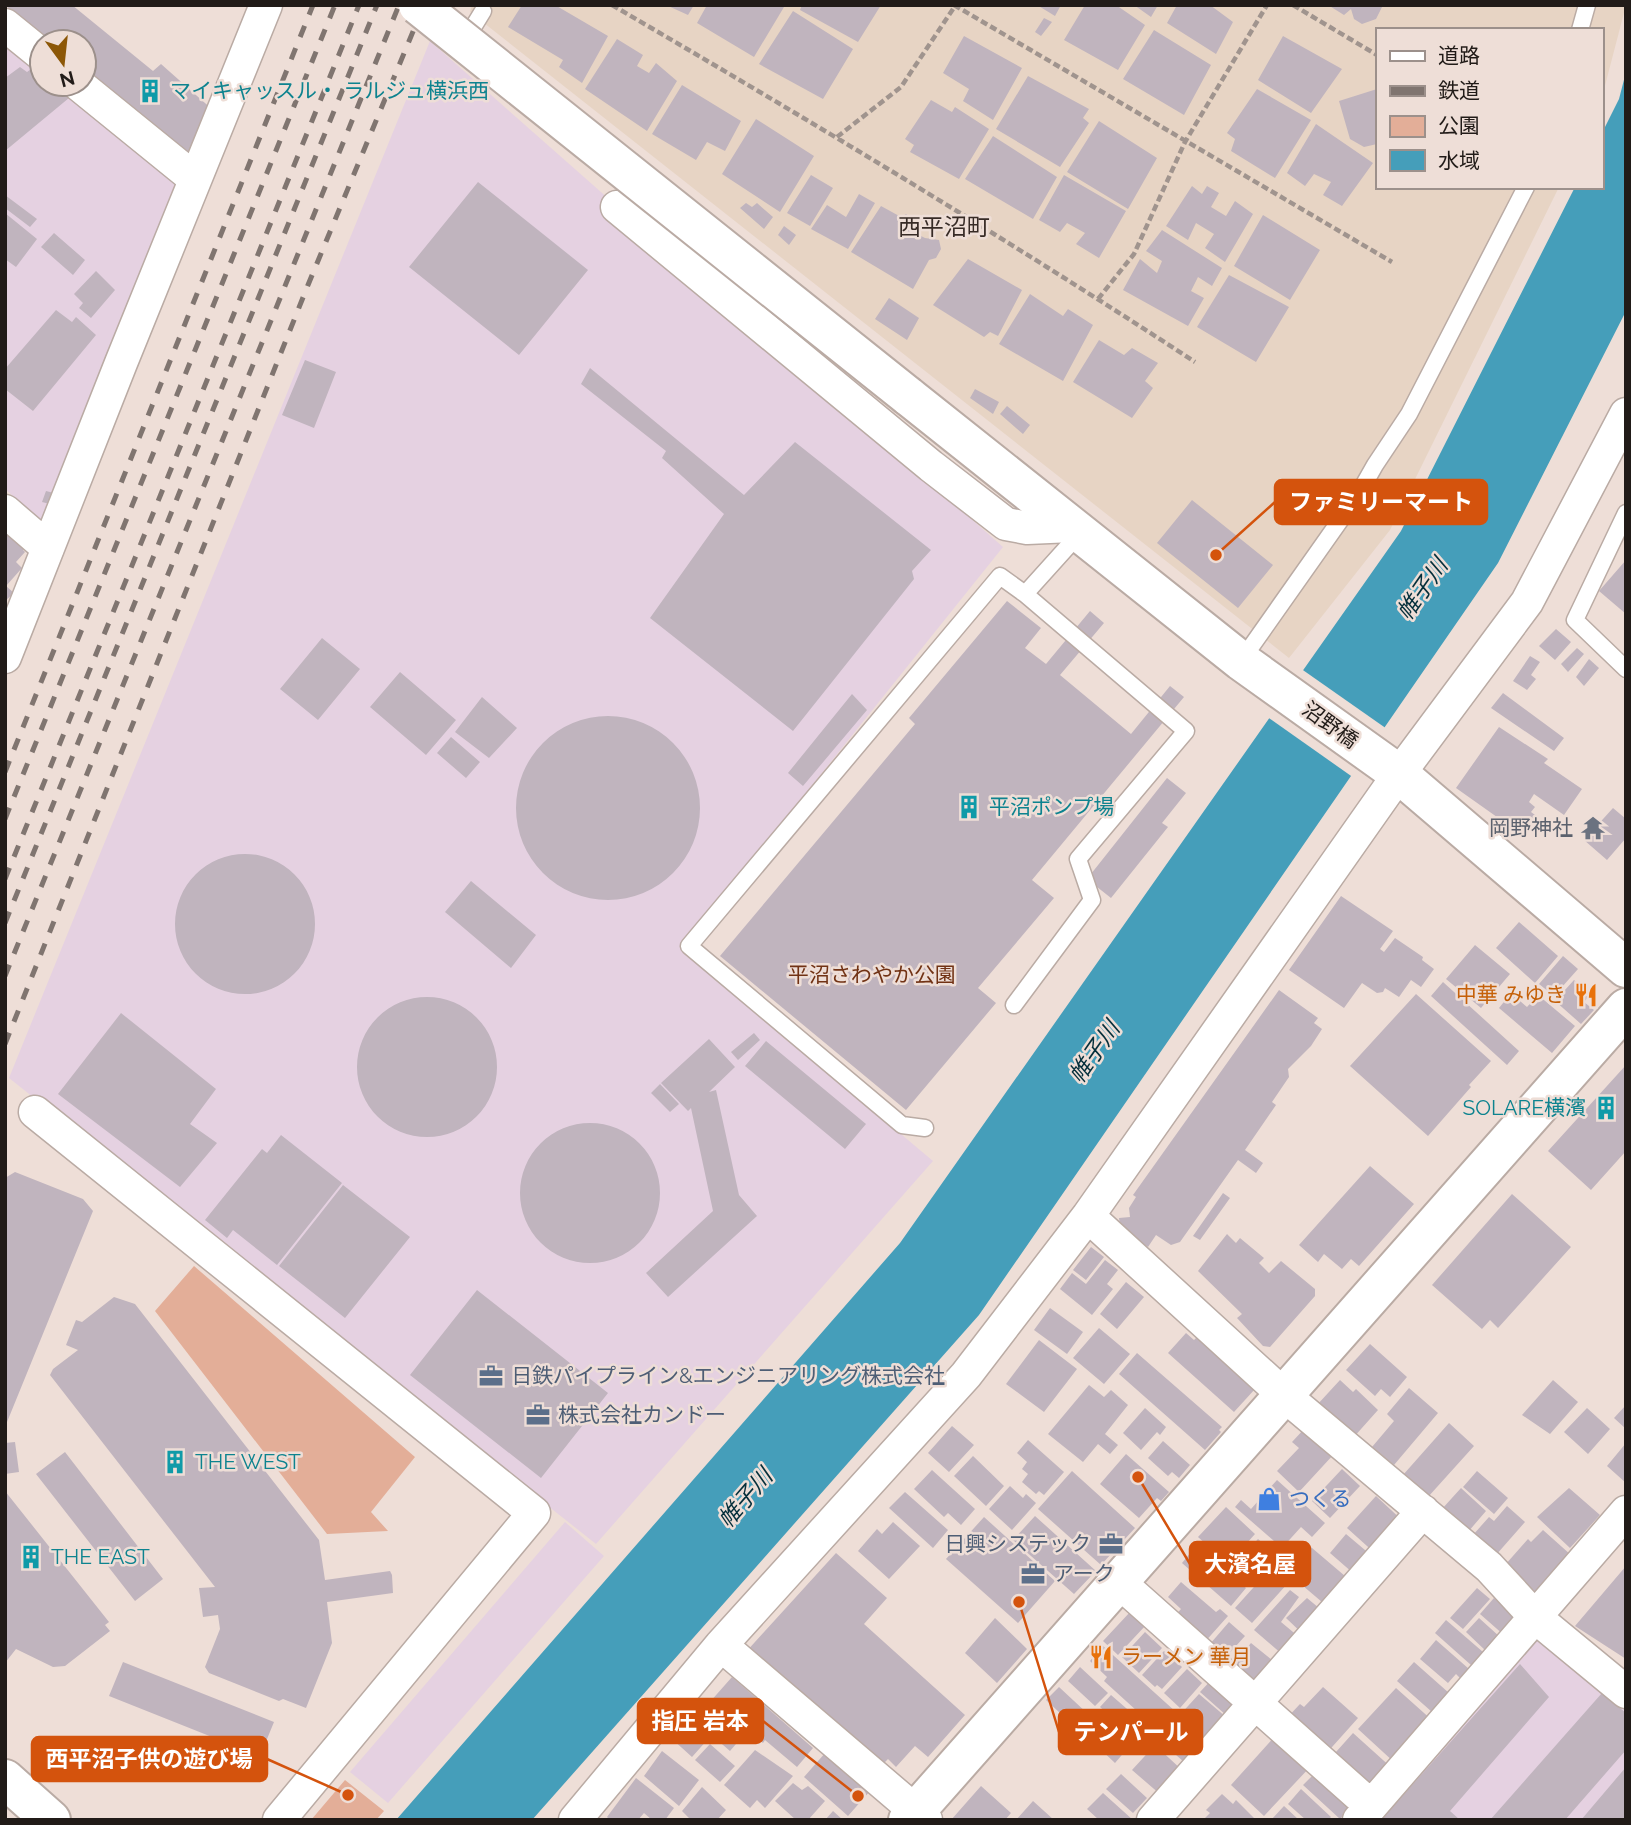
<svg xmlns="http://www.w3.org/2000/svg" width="1631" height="1825" font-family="Raleway,'Noto Sans JP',sans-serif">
<rect width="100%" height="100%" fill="#eeded7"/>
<path fill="#e7d4c4" d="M472,5h1154l-25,96v-71h-224v157h182l-169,343 -101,128 -819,-646z"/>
<path fill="#e5d1e1" d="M5,32l37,31v21h26l117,97 -136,347 -44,-39z
M430,41l573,506 -322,402 252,212 -337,383 -587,-466z
M565,1522l39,34 -216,247 -38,-31z
M1535,1635l91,75v110h-255z"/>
<path fill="#e3ae98" d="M194,1266l221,191 -44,55 17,19 -61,3 -172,-223z
M345,1780l39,31 -8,9h-65z"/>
<path fill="#459eba" d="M1626,72v239l-128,252 -519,752 -447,505h-136l504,-577 501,-712 174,-344h26v-52l18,-36z"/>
<path fill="#eeded7" d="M1300,668l87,61 -33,49 -88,-62z"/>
<path fill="#c0b4be" d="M5,5h67l81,66 8,-7 53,47 -21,30 7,6 -8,12 -108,-88v-29h-35z
M522,5h33l53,31 -26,47 -23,-16 4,-7 -55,-33z
M666,5h28l-6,10z
M707,5h74l3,2 -30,50 -57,-34z
M802,5h79l-23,37 -58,-32z
M1037,5h24l-6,11z
M1085,5h31l29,20 -27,45 -54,-30z
M1134,5h24l-7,12z
M1177,5h33l23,17 -17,32 -49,-31z
M1328,5h55l-7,14 -14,5 -8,-5 -3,-10 -7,6z
M793,11l60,38 -30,50 -64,-35z
M1044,18l8,4 -11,14 -6,-4z
M1154,30l57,35 -27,50 -61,-36z
M964,36l58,32 -29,52 -30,-19 6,-12 -26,-16z
M1283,36l59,33 -31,44 -53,-33z
M617,39l26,16 -6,11 12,7 7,-10 21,18 -30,50 -62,-42z
M42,61v23h23l10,9 -70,58v-73l15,-11 7,5z
M1028,76l61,33 -6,9 6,5 -29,44 -64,-38z
M682,85l59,36 -16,30 -18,-9 -11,18 -44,-26z
M1257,89l54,31 -36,58 -44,-27 4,-12 -8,-6z
M1377,89v55l-13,3 -14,-8 -11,-38z
M931,100l21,12 3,-5 34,22 -30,50 -49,-27 4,-7 -9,-6z
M756,119l58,37 -34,56 -58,-38z
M1099,121l58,37 -29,51 -61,-37z
M1316,124l57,39 -31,43 -19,-11 8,-13 -17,-8 -9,12 -18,-13z
M993,136l64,41 -24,42 -68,-40z
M811,175l22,13 -23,38 -23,-13z
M1064,175l62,36 -27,47 -23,-14 9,-11 -18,-10 -7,9 -21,-12z
M478,182l110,88 -69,85 -110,-88z
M1192,186l10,8 5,-8 12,7 -8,14 15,9 9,-15 18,13 -28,48 -20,-14 9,-14 -18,-11 -8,17 -22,-14z
M859,194l16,9 -27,46 -37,-20 16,-24 19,12z
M5,195l32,24 -7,8 -25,-19z
M746,203l6,4 5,-4 16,14 -9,12 -24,-21z
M881,206l20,11 5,-3 17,12 -6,8 8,4 14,2 2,9 -5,9 -7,2 -16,29 -62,-37z
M5,213l32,26 -21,28 -11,-8z
M1263,215l57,35 -30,50 -56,-34z
M784,226l12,9 -7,10 -11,-10z
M1162,230l60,38 -10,18 -14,-9 -7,14 13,7 -16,28 -65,-36 17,-31 17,14 5,-12 -16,-10z
M54,233l31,27 -12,15 -32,-28z
M968,259l54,31 -24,46 -8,-4 -6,5 -51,-32z
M96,271l19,19 -24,28 -12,-10 4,-5 -9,-9z
M1229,275l60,32 -33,55 -59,-35z
M1030,294l33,22 5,-7 25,16 -30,56 -64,-37z
M889,298l30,20 -12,22 -32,-21z
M56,310l16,12 4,-5 20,18 -63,76 -28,-22v-20z
M1099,340l25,15 8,-7 26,15 -13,18 8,7 -21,30 -59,-36z
M305,360l31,12 -22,56 -32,-13z
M590,368l154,127 51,-53 136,108 -19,21 2,8 -121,152 -143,-113 74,-104 -62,-56 4,-7 -85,-67z
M975,389l24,13 -6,12 -23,-16z
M1007,406l23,19 -7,9 -23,-20z
M46,491l8,2 -4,11 -8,-2z
M1192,500l81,65 -35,43 -81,-65z
M5,530l20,17 -2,3 2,2 -9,10 6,6 -16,18 8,7 -9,8z
M1626,560v54l-27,-23z
M1007,601l34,27 -16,20 21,16 44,-53 14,12 -44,52 71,59 39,-48 14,11 -152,183 22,18 -76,90 18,15 -90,107 -186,-154 195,-232 -6,-6z
M1556,629l15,13 -16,18 -16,-14z
M322,638l38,31 -42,51 -38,-31z
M1577,648l7,6 -16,18 -7,-8z
M1530,656l10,6 -9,13 5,4 -9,11 -14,-9z
M1589,659l10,9 -15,18 -8,-9z
M400,672l56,48 -30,35 -56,-48z
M1503,693l61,45 -10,13 -63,-43z
M852,694l15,16 -64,76 -15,-13z
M482,697l35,31 -28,30 -34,-26z
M516 808a92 92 0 1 1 184 0a92 92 0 1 1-184 0Z
M1499,727l49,32 -4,4 38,26 -18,26 -30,-21 -5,8 6,5 -4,5 4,3 -5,7 -6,-4 -12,16 -12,-8 4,-4 -48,-34z
M451,737l29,25 -14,16 -29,-25z
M1167,778l19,15 -24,30 6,4 -57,71 -24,-19z
M1613,808l13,11v19l-19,22 -23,-20z
M175 924a70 70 0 1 1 140 0a70 70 0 1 1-140 0Z
M471,881l65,54 -25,33 -66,-56z
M1341,896l52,35 -13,18 4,3 11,-14 28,19 -1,3 12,9 -13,18 -10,-7 -12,17 -14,-9 -2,4 -6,1 -15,-10 -18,25 -55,-38z
M1519,922l39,34 -23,27 -39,-35z
M1475,945l35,29 -29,34 -35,-29z
M1563,956l15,13 -24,27 -15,-12z
M1574,980l16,15 -6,7 10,8 -13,14 -26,-23z
M1443,982l76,69 -12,14 -76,-69z
M1279,990l39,28 -4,5 8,6 -11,17 -23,23 1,8 -17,25 4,3 -31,45 18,13 -7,10 -18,-13 -58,82 -9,3 -15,-10 -8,12 -15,-10 -11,2 -3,-21 11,-1 -1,-9 7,-11 -3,-2z
M1511,993l16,14 11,-12 37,31 -23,27 -53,-45z
M1416,994l75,67 -22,24 2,2 -43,49 -78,-70z
M357 1067a70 70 0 1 1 140 0a70 70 0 1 1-140 0Z
M121,1013l95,76 -26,35 27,19 -37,44 -122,-93z
M754,1033l6,7 -22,20 -7,-8z
M709,1039l26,28 -26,25 7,-2 23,105 18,21 -89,81 -22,-24 67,-62 -22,-103 -3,3 -27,-28z
M766,1041l100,83 -21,25 -100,-83z
M1626,1065v86l-35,39 -43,-39z
M660,1084l19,20 -9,8 -19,-19z
M520 1193a70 70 0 1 1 140 0a70 70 0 1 1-140 0Z
M281,1135l61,48 -65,82 -44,-35 -6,8 -22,-18 57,-71 5,4z
M1370,1166l44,38 -55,62 -8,-7 -9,10 -18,-15 -6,8 -19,-17z
M15,1172l68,27 10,12 -88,216v-249z
M343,1185l67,52 -65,81 -66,-52z
M1223,1193l7,5 -30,42 -7,-4z
M1512,1194l59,53 -73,81 -8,-8 -8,9 -50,-44z
M1227,1234l9,9 4,-5 24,20 -5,5 10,10 12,-12 34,28v7l-45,51 -7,-1 -26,-28 5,-4 -44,-43z
M1091,1247l13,10 -18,23 -13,-10z
M1105,1260l13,10 -11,14 6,5 -21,26 -32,-26 12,-16 14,11z
M1126,1282l18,15 -27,32 -17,-15z
M477,1290l131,103 -67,85 -131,-103z
M114,1297l21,7 184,236 6,40 65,-9 2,4 1,18 -66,9 5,41 -26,65 -23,-9 -4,2 -70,-28 -4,-6 15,-38 -2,-14 -15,2 -4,-29 16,-1 -165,-212 3,-6 25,-19 -12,-5 10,-25 6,2z
M1050,1308l33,24 -16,22 -33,-24z
M1099,1328l31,26 -26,30 -31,-26z
M1186,1333l8,7 3,-3 58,52 -21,23 -66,-59z
M1039,1340l38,29 -33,43 -38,-28z
M1370,1344l37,33 -17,20 -9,-8 -6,7 -29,-26z
M1137,1353l85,74 -3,3 2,2 -16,18 -86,-76z
M1340,1380l13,12 3,-3 22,21 -25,28 -36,-33z
M1553,1380l25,22 -28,32 -28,-19z
M1089,1385l15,12 7,-7 17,15 -23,29 13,11 -8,9 -12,-10 -15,18 -35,-28z
M1409,1388l29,25 -44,52 -22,-18 22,-26 -7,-7z
M1626,1405v24l-12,-11z
M1145,1408l21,19 -6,8 -3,-3 -16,18 -18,-17z
M1587,1408l23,21 -22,25 -24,-22z
M1449,1423l25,23 -46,51 -25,-22z
M952,1426l22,19 -25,27 -21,-19z
M1305,1428l29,26 -35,38 -22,-21 22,-23 -7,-6z
M1028,1440l36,32 -20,23 -5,-4 -3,3 -14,-12 6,-8 -6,-5 5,-7 -10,-9z
M1163,1441l27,24 -11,13 -7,-6 -4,4 -20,-18z
M15,1442l4,30 -14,2v-31z
M1626,1443v40l-19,-17z
M65,1452l98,127 -28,22 -99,-127z
M1126,1454l43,38 -8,9 -4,-3 -18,20 -39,-34z
M973,1456l31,30 -18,20 -32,-30z
M1342,1469l18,17 -30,32 -18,-17z
M932,1470l43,39 -14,16 -13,-12 -4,4 -30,-28z
M1072,1471l63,57 -34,37 -63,-56z
M1477,1471l31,27 -14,16 -31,-27z
M1277,1480l48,43 -13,14 -11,-10 -19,21 -47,-41 6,-7 10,9z
M1010,1486l13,12 3,-4 10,9 -24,27 -23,-21z
M1461,1488l25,23 -18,21 -26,-23z
M1569,1488l31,27 -30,33 -33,-31z
M5,1491l104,131 -4,3 5,6 -45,35 -12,1 -37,-18 -11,14z
M905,1492l43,38 -15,18 -44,-40z
M1376,1496l29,27 -28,32 -30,-27z
M1507,1506l18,16 -29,33 -23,-20 16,-18 5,4z
M1226,1507l29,27 -27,30 -30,-27z
M1035,1516l61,55 -22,23 -61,-54z
M984,1517l71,64 -37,42 -72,-64z
M893,1522l27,24 -31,33 -31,-28 19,-22 5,5z
M1543,1530l28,25 -34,38 -32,-28 23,-26 3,3z
M1346,1534l32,27 -17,19 -31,-27z
M1258,1539l21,18 -27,30 -21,-19z
M1305,1542l47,40 -23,26 -47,-40z
M1197,1545l49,43 -15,18 -49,-43z
M836,1553l51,45 -23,26 101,91 -37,42 -13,-11 -19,21 -8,-8 -7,7 -136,-113z
M1626,1566v93l-51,-33z
M1271,1568l17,15 -36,40 -17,-15z
M1181,1582l35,30 4,-3 8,7 -25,28 -30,-26 8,-9 -13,-12z
M1477,1588l13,11 -27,30 -13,-11z
M1290,1590l9,7 -18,25 18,15 -16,18 -29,-25z
M1307,1598l18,15 -19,24 -20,-19z
M1494,1598l24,22 -13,16 -25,-22z
M1131,1611l15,14 -28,30 -15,-14z
M995,1618l32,31 -30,34 -32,-30z
M1479,1618l21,19 -13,15 -21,-20z
M1446,1620l37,32 -12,13 -36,-32z
M1229,1622l16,14 -19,21 -16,-13z
M1145,1632l17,16 -23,25 -17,-16z
M1436,1640l33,29 -8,10 -5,-5 -8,9 -28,-24z
M1251,1643l21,17 -12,36 -31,-27z
M1103,1646l73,66 -17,19 -55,-50 3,-4 -17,-16z
M1164,1651l18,16 -20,22 -5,-4 -2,2 -13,-12z
M123,1662l151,60 -14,34 -151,-60z
M1414,1662l35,31 -17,19 -35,-31z
M1520,1664l29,33 -99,114 10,9h-79z
M1080,1667l28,26 -13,13 -27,-25z
M1187,1669l15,14 -22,25 -16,-15z
M732,1677l81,71 -16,19 -32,-27 -2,3 -15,-13 -18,21 -36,-31z
M1214,1677l35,31 -14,15 -35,-31z
M1059,1687l29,27 -13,13 -29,-27z
M1323,1687l35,31 -34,38 -39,-36 15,-16 4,3z
M1396,1688l37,33 -38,42 -37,-34z
M1602,1693l24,20v37l-61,70h-75z
M1199,1694l34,29 -21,24 -34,-30z
M1111,1695l46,40 -12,13 -45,-41z
M1092,1718l35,31 -12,14 -35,-33z
M688,1720l21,18 -17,19 -21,-19z
M1176,1721l25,22 -17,19 -25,-22z
M1353,1733l40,36 -25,29 -41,-36z
M1277,1734l34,32 -47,50 -33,-31z
M710,1744l25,22 -15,16 -25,-22z
M1155,1745l28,26 -22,24 -29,-25z
M755,1750l38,26 -28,32 -8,-8 -7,8 -26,-23z
M662,1751l37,29 -20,26 -35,-30z
M826,1752l44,39 -22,25 -44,-39z
M1626,1767v53h-45z
M1318,1770l36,33 -14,16 -37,-34z
M1121,1774l26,24 -14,15 -27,-24z
M636,1778l38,30 -9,12h-13l-8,-7 -6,7h-28l-3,-3z
M793,1783l9,7 6,-4 17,15 -17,19h-12l-21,-19z
M981,1786l30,27 -6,7h-54z
M702,1787l24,23 -9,10h-26l-9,-9z
M1301,1789l30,28 -3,3h-22l-18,-16z
M1103,1793l30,27h-34l-12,-11z
M1222,1794l11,10 3,-4 20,20h-53l7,-7 -4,-3z
M1033,1801l21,19h-38z
M1284,1806l15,14h-28z
M833,1811l10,9h-18z"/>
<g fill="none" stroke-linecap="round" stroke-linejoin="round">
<g stroke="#baaba4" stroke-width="19">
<path id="service" d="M1580,30l7,-25
M464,42l19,-31
M1626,513l-51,107 51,49
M1025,594l55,-61
M1241,661l117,-166 17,-30 34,-51 117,-227
M925,1128l-23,-3 -213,-179 311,-370 25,18 161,137 -108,128 14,41 -78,105"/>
</g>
<g stroke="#baaba4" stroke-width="35">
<path id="minor" d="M5,25l37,30
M78,84l117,95
M617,207l314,259 75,58 21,4 45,-2
M5,511l43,37
M5,657l116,-294 145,-358
M35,1112l499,401 -255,307
M1088,1216l197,180 204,171 46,50 91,75
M1119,1582l252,224
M721,1645l205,175
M575,1820l146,-175 245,-270 122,-159 311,-442 128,-172 99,-188
M1153,1820l270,-309
M1359,1820l267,-308"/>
</g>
<g stroke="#baaba4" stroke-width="42">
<path id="tertiary" d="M908,396l333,265 158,113 227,194
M5,1779l46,41
M908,1820l718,-812"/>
</g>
<path stroke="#a0948e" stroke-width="4.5" stroke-dasharray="7 3.5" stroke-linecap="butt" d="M612,5c197,115 392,232 583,357
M954,5l438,257
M1293,5l84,50
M837,137l64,-50 54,-81
M1098,299l36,-45 51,-112 82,-137"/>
<use href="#service" stroke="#fff" stroke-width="16"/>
<use href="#minor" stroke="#fff" stroke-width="32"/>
<use href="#tertiary" stroke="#fff" stroke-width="38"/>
<path stroke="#807570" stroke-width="5" stroke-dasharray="12 12" stroke-linecap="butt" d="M5,772l308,-767
M5,819l330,-814
M5,879l354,-874
M5,923l372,-918
M5,976l394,-971
M5,1044l303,-759 116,-280"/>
<g stroke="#baaba4" stroke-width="42" stroke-linecap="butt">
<path id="tertiary-bridge" d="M418,5l490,391"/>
</g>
<use href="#tertiary-bridge" stroke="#fff" stroke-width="38"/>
</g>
<defs>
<g id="building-bare" transform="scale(1.89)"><path d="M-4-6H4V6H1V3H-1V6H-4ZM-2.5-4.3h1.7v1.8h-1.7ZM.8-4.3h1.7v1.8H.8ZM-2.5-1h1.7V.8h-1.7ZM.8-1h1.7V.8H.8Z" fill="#0f9aa8" stroke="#eeded7" stroke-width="2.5" paint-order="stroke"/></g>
<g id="temple-bare" transform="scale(1.89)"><path d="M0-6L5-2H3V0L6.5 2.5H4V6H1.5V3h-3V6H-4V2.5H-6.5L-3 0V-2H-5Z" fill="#6b7280" stroke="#eeded7" stroke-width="2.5" paint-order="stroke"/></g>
<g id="restaurant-bare" transform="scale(1.89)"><path d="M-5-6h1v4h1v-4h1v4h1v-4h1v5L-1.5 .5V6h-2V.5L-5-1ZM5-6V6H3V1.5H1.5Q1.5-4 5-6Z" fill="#e8710a" stroke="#eeded7" stroke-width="2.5" paint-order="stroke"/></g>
<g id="office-bare" transform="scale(1.89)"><path d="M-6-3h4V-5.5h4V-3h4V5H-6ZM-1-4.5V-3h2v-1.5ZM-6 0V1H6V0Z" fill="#5c6f8a" stroke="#eeded7" stroke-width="2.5" paint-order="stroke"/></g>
<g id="shop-bare" transform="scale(1.89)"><path d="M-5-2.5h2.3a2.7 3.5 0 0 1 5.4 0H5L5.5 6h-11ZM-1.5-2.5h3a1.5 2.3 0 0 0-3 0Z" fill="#3f7fe0" stroke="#eeded7" stroke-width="2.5" paint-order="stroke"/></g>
</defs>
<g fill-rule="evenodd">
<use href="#building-bare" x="150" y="91"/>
<use href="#building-bare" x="969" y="807"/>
<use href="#temple-bare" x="1593" y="828"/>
<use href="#restaurant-bare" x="1586" y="995"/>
<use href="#building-bare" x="1606" y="1108"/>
<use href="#office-bare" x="491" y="1376"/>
<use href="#office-bare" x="538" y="1415"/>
<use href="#building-bare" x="175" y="1462"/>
<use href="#shop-bare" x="1269" y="1499"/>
<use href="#office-bare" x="1111" y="1544"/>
<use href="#building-bare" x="31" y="1557"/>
<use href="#office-bare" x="1033" y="1574"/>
<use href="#restaurant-bare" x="1101" y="1657"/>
</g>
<g text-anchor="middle" stroke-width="5" stroke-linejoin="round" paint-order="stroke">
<g font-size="21" fill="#0d838f" stroke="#eeded7" text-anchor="start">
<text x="170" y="98">マイキャッスル・ ラルジュ横浜西</text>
<text x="989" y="814">平沼ポンプ場</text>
<text x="1586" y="1115" text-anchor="end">SOLARE横濱</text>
<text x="195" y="1469">THE WEST</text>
<text x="51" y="1564">THE EAST</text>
</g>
<g font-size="21" fill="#211b18" stroke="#eeded7">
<text transform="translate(1330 725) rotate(36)" y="7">沼野橋</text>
</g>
<g font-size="21" fill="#5b616d" stroke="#eeded7" text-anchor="end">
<text x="1573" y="835">岡野神社</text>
</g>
<g font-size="21" fill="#713214" stroke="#eeded7">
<text x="872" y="982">平沼さわやか公園</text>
</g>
<g font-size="21" fill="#c56008" stroke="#eeded7" text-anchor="end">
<text x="1566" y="1002">中華 みゆき</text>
<text x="1121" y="1664" text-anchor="start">ラーメン 華月</text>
</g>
<g font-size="21" fill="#4e5e75" stroke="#eeded7" text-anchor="start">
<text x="511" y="1383">日鉄パイプライン&amp;エンジニアリング株式会社</text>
<text x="558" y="1422">株式会社カンドー</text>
<text x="1091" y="1551" text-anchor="end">日興システック</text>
<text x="1053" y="1581">アーク</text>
</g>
<g font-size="21" fill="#366cbe" stroke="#eeded7" text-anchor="start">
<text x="1289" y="1506">つくる</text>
</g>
<g font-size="23" fill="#372b26" stroke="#eeded7">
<text x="944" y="235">西平沼町</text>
</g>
<g font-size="23" font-style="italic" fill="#042f3b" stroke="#eeded7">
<text transform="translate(1422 589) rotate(-55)" y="8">帷子川</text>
<text transform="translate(1094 1052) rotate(-55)" y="8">帷子川</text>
<text transform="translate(745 1498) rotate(-49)" y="8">帷子川</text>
</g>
</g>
<path fill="none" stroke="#d4530d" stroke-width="2.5" d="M1216 555L1275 502M1138 1477L1190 1564M858 1796L763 1721M1019 1602L1059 1732M348 1795L267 1759"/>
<g fill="#d4530d" stroke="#eeded7" stroke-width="2.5">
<circle cx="1216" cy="555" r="7"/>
<circle cx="1138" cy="1477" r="7"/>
<circle cx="858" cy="1796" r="7"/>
<circle cx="1019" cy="1602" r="7"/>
<circle cx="348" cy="1795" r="7"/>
</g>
<g fill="#d4530d" stroke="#d4530d" stroke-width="2.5">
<rect x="1275" y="480" width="212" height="44" rx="7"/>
<rect x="1190" y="1542" width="120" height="44" rx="7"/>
<rect x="638" y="1699" width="125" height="44" rx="7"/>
<rect x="1059" y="1710" width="143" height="44" rx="7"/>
<rect x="32" y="1737" width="235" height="44" rx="7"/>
</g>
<g font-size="23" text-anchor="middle" font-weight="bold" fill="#fff">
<text x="1381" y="510">ファミリーマート</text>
<text x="1250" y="1572">大濱名屋</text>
<text x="700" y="1729">指圧 岩本</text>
<text x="1131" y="1740">テンパール</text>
<text x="149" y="1767">西平沼子供の遊び場</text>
</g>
<rect width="1631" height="1825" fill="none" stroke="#211b18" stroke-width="14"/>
<rect x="1376" y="28" width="228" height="161" fill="#eeded7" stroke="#9c908b" stroke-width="2"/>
<rect x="1390" y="51" width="35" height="10" fill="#ffffff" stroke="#9c908b" stroke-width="2"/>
<text x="1438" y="63" font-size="21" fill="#211b18">道路</text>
<rect x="1390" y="86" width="35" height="10" fill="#807570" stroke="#9c908b" stroke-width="2"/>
<text x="1438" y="98" font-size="21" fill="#211b18">鉄道</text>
<rect x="1390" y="116" width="35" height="21" fill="#e3ae98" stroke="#9c908b" stroke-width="2"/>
<text x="1438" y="133" font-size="21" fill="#211b18">公園</text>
<rect x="1390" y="150" width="35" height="21" fill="#459eba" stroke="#9c908b" stroke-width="2"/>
<text x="1438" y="168" font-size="21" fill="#211b18">水域</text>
<g transform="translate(63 63) rotate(165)"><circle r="33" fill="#eeded7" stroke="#9c908b" stroke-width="2"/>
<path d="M0-5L12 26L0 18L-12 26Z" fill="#8c5707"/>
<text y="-10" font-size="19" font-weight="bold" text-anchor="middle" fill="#211b18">N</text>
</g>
</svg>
